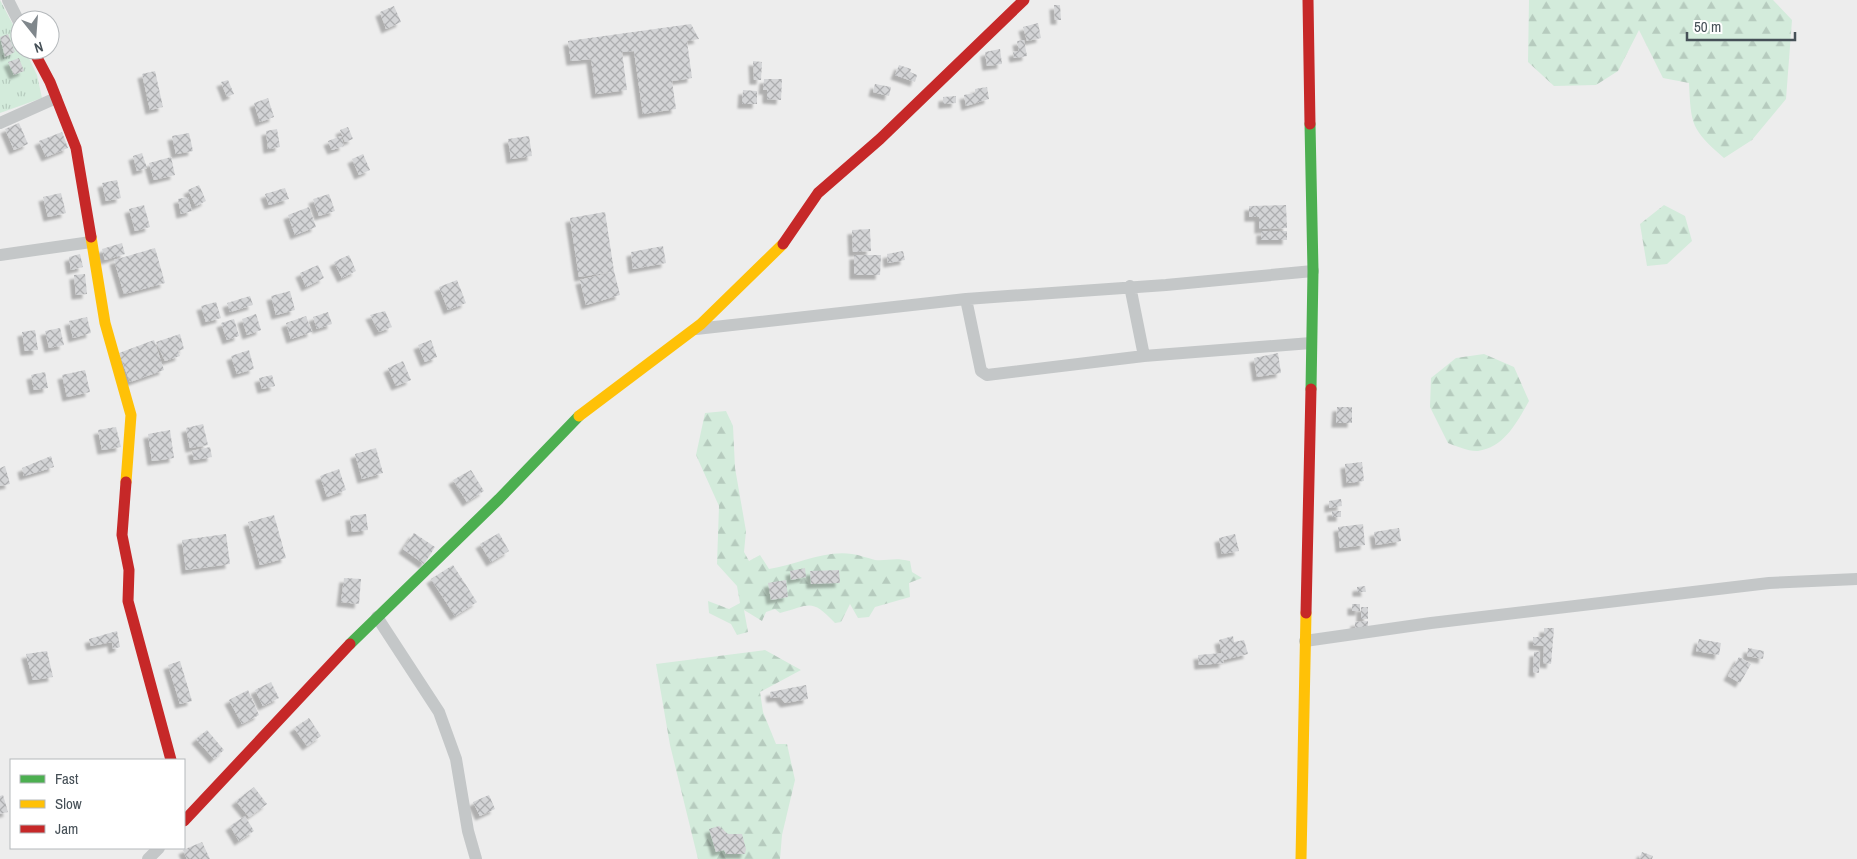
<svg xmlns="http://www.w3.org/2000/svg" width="1857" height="859" font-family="'Archivo Narrow',sans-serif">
<defs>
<pattern id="grass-tufts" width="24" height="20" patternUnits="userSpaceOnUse" patternTransform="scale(1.25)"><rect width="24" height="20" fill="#d3ebdb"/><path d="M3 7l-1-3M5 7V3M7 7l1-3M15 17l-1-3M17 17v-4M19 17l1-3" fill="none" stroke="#b6cbbe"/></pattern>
<pattern id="forest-firs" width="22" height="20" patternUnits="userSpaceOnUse" patternTransform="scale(1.25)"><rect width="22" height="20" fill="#d3ebdb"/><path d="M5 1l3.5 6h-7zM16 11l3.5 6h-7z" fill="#b6cbbe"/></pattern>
<pattern id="building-cross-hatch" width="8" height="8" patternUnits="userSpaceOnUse" patternTransform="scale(1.25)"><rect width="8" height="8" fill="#d3d4d6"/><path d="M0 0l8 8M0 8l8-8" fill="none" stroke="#adaeb0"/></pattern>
<filter id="shadow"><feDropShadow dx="-4.5" dy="4.5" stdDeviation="1" flood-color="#0004"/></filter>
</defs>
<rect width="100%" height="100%" fill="#ededed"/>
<path fill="url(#grass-tufts)" d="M0,0l20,38v12h5l12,25 5,23 -42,15z"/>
<path fill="url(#forest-firs)" d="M1529,0h244l19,20 -6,79 -34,41 -28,18c-33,-29 -33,-33 -35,-75l-26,-5 -24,-48 -21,41 -22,14 -42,1 -26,-24z
M1664,205l21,11 7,25 -25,23 -20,2 -7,-42z
M1484,354l30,13 15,34c-12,21 -24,46 -51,50 -8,1 -22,-5 -30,-8l-18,-36 1,-29 25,-20z
M726,411l7,15 2,42 11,63 -2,21 5,9 11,-6 9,14c27,-4 55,-19 83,-15 8,1 15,4 23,6 13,1 19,-3 35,1l2,11 10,6 -13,5 1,14 -35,10 -6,10 -11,1 -8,-14 -9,18 -6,1c-24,-25 -24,-18 -55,-10l-5,-4 -9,3 -4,9 -18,-11 4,22 -11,3 -6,-11 -22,-11 -1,-12 21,8 11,-6 -3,-17 -20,-22 2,-58 -23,-51 9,-42z
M765,650l36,20 -41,22 3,20 13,32h11l8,36 -13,55 -2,24h-82l-28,-114 -14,-81z"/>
<path fill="url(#building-cross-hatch)" filter="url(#shadow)" d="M1054,5h6l1,15h-6z
M394,6l7,16 -15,7 -6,-17z
M1038,23l3,15 -14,3 -4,-14z
M691,24l8,15 -12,2 5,37 -20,3 4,28 -33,5 -9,-63 -12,1 5,38 -31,4 -5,-35 -20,2 -3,-20z
M8,34l7,18 -10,5 -5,-20z
M1024,40l3,16 -13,2 -1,-6 6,-1 -2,-10z
M1000,49l2,15 -15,2 -2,-14z
M19,58l5,13 -10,4 -6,-13z
M753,61l9,1 -1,18h-7z
M899,65l12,4 -1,3 7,3 -2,7 -20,-7z
M155,71l8,36 -13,3 -8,-36z
M764,79h18l-1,21 -14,-1v-9h-4z
M228,80l6,14 -7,3 -6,-15z
M875,84l16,3 -2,9 -16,-4z
M987,87l2,12 -23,7 -2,-11 11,-2v-4z
M743,90l14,1v13h-15z
M956,96v7l-13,1v-7z
M268,98l6,19 -14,5 -6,-19z
M19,123l9,21 -14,6 -9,-21z
M348,127l5,12 -8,3 -5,-12z
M277,129l3,18 -12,2 -2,-18z
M62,132l6,16 -22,9 -7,-16z
M189,133l4,18 -17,3 -4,-18z
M341,136l3,10 -12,4 -4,-9z
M529,136l3,20 -21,3 -3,-20z
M142,153l5,15 -10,3 -4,-15z
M363,154l7,16 -11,5 -7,-16z
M171,157l4,18 -21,5 -5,-17z
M117,180l4,18 -15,3 -4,-18z
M199,185l7,16 -10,5 -8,-16z
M285,188l4,11 -20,6 -4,-11z
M61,193l5,20 -18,4 -5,-20z
M329,194l6,17 -16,5 -6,-17z
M188,197l4,14 -11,3 -3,-15z
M144,205l6,22 -15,4 -6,-22z
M1286,205l1,23 -28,1v-12h-10v-11z
M309,207l7,20 -21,8 -7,-20z
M605,212l9,59 6,24 -34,10 -6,-25 32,-8 -33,5 -9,-59z
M870,229l1,22 -18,1 -1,-22z
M1261,231h26v9h-26z
M122,243l3,11 -20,6 -3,-11z
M663,246l3,17 -33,6 -2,-17z
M155,248l10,35 -41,11 -10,-34z
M903,251l2,9 -17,3 -1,-9z
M80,254l3,13 -12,3 -2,-13z
M349,255l7,16 -14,7 -8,-16z
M854,255h27l-1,20h-26z
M318,265l6,13 -18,9 -6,-14z
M85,274l2,20 -11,1 -2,-20z
M457,280l9,23 -18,7 -9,-23z
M290,291l5,19 -19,5 -5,-19z
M250,296l3,9 -23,7 -3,-9z
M216,302l5,16 -15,4 -5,-16z
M385,311l7,16 -13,5 -9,-17z
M328,312l4,12 -15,5 -4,-12z
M256,314l5,16 -14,5 -5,-16z
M306,316l6,16 -21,7 -5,-16z
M87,317l4,16 -18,5 -4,-17z
M234,319l5,17 -12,4 -6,-17z
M60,328l4,17 -15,3 -4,-17z
M35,330l3,20 -13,1 -3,-19z
M180,334l4,15 -6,2 2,5 -15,5 -9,-19z
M154,340l10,30 -34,12 -11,-29z
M431,340l6,17 -12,5 -7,-17z
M249,350l5,19 -17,5 -6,-18z
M1278,353l3,20 -24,4 -3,-19z
M403,361l8,19 -15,6 -8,-18z
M85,370l5,22 -23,5 -5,-22z
M45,372l3,16 -14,2 -3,-15z
M272,375l3,11 -13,3 -3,-11z
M1337,407h15v16h-16z
M203,424l5,21 -18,3 -4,-20z
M116,427l5,20 -19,3 -4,-20z
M170,430l4,28 -22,3 -4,-27z
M210,447l2,10 -18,3 -2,-9z
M376,448l7,25 -21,6 -7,-25z
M51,456l3,11 -30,9 -2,-8z
M1362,462l2,19 -17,2 -2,-19z
M5,466l5,18 -10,2v-18z
M339,469l7,21 -19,7 -7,-21z
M471,470l13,21 -17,11 -14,-22z
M1341,499l1,7 -13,2v-7z
M1332,511h9v6h-9z
M366,514l2,16 -16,2 -2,-16z
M274,515l12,43 -26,7 -12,-43z
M1363,524l2,21 -25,3 -2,-21z
M1399,528l2,13 -25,4 -2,-13z
M414,533l21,14 -11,17 -21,-15z
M499,533l10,18 -18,11 -11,-18z
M226,534l4,30 -44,6 -4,-30z
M1235,534l4,17 -17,3 -3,-16z
M453,565l24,37 -22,14 -24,-37z
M805,568l1,9 -15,3 -1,-9z
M839,570l1,13 -29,1 -1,-13z
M344,578l17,1 -2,25 -18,-2z
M786,580l2,17 -17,3 -3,-17z
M1365,586l1,6h-9v-5z
M1352,604h8v7h-8z
M1361,607h7v12h-7z
M1368,621v7h-13v-6z
M1544,628h10l-3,36 -8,-1 1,-17 -11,-1v-8h11z
M117,631l3,16 -7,2 -1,-7 -21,4 -2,-7z
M1233,636l1,6 10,-2 4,14 -25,6 1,3 -25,2 -1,-10 24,-2 -3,-13z
M1699,639l22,4 -2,12 -23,-4z
M1748,648l16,3 -1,8 -16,-3z
M47,651l6,26 -20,3 -7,-26z
M1534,652h6l-1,21 -6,-1z
M1739,657l12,7 -11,19 -12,-7z
M180,661l12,40 -12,3 -12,-39z
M271,682l8,16 -16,8 -8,-16z
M806,685l2,14 -23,4 -5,-6 -9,1 -1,-6z
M248,690l11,25 -17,9 -13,-24z
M309,718l12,18 -14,10 -13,-18z
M207,730l17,20 -10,9 -18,-20z
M254,787l13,17 -18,13 -13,-16z
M3,795l5,17 -8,2v-18z
M489,795l6,14 -15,7 -7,-14z
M245,816l9,15 -15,10 -9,-15z
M719,826l9,8h14l4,15 -1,5h-19l-2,-4 -8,2 -7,-23z
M202,842l8,17h-23l-4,-9z
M1642,852l11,4 -1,3h-13z"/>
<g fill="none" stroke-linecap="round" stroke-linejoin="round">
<path stroke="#c4c7c8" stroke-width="12" d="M8,0l12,24
M0,123l56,-25
M0,255l91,-13
M1130,286l14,70
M966,299l15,72 6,4 157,-19 167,-13
M696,329l270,-30 200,-14 147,-14
M377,617l62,95 17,47 12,72 8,28
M1305,641l126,-18 338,-40 88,-4
M148,859l11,-11"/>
<path stroke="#4caf50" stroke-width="11" d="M1310,124l3,147 -2,118
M350,644l149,-145 80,-83"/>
<path stroke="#ffc107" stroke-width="11" d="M91,237l14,86 26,92 -5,67
M579,416l122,-92 82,-80
M1301,859l5,-246"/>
<path stroke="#c62828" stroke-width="11" d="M1308,0l2,124
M33,50l17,32 26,66 15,89
M783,244l35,-51 62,-54 144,-139
M126,482l-4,53 7,35 -1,31 43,159
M1306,613l5,-224
M184,821l166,-177"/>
</g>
<rect x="10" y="759" width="175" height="90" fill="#ffffff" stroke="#b5b9bc"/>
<rect x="20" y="775" width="25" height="8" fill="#4caf50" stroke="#b5b9bc"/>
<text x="55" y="784" font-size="15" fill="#465057">Fast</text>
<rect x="20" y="800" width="25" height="8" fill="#ffc107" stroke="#b5b9bc"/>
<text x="55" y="809" font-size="15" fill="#465057">Slow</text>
<rect x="20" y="825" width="25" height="8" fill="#c62828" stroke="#b5b9bc"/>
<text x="55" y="834" font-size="15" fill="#465057">Jam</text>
<g transform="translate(35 35) rotate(163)"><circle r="24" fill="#ffffff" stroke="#b5b9bc"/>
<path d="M0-4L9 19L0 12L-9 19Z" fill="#80878c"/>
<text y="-8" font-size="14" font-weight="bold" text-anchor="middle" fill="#465057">N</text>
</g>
<path d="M1687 32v8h108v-8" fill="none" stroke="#465057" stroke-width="2.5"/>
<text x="1694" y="32" font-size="15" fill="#465057" stroke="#ffffff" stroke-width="4" paint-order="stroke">50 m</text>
</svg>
